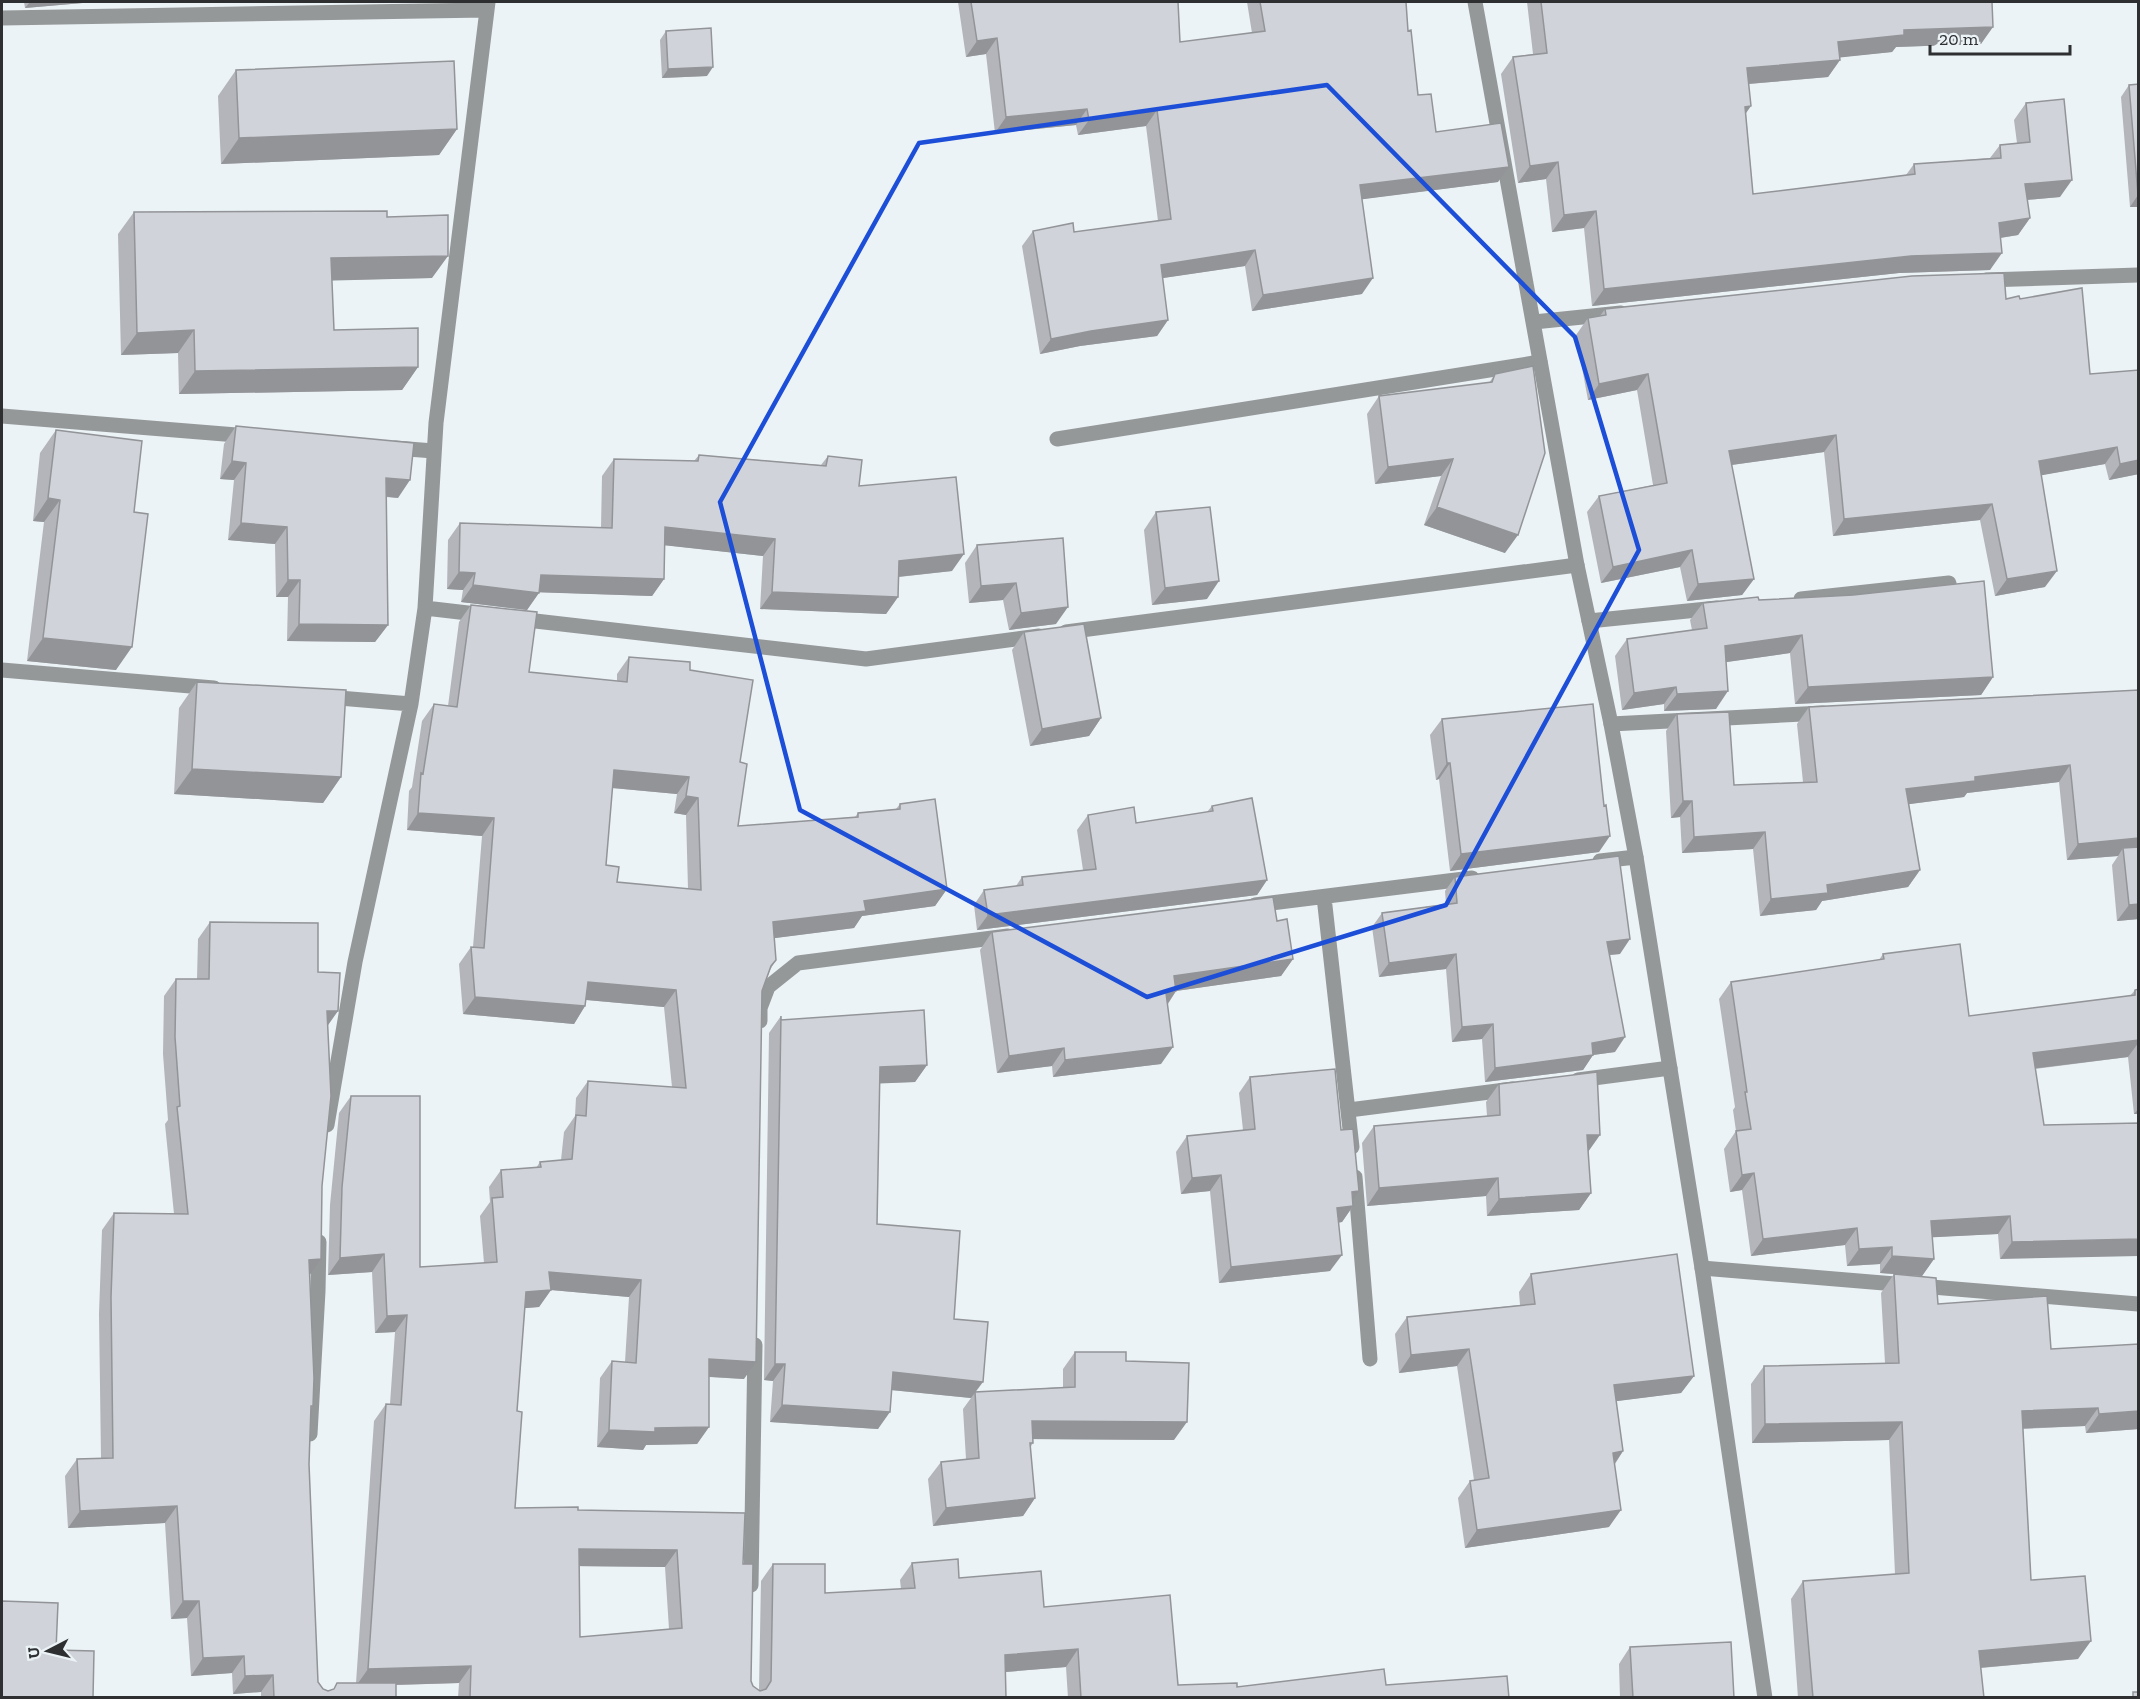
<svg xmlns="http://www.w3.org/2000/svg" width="2140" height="1699" font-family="'Zilla Slab',serif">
<rect width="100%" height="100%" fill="#ebf3f7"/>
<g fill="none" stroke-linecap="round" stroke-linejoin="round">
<path stroke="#959898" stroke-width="15" d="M2,18l484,-8
M1986,280l152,-5
M1534,322l87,-9
M2,416l247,20
M1057,439l483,-77
M395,448l39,3
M1801,599l148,-16
M425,608l60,7
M518,619l348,40 173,-23
M1589,621l128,-13
M1066,632l511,-67
M2,670l212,18
M327,697l84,7
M1611,724l212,-11
M1600,861l36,-4
M1324,897l28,250
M1255,905l217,-27
M760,1021v-13l8,-21 30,-24 210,-27
M1578,1080l92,-12
M1349,1110l164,-21
M327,1125l28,-163 56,-258 14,-96 11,-185 52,-421
M1355,1177l15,182
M1702,1268l436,36
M310,1434l8,-143 1,-49
M751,1585l4,-240"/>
<path stroke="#959898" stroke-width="15" d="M1475,2l102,563 34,159 25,133 66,411 63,430"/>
</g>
<path fill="#b3b5bb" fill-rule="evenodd" d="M24,2h70l-69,6z
M958,2h220l2,40 72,-9 -5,-31h159l2,29 10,64 18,37 62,50 -136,17v95l-110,17 -7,-45 -83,12 6,42 -11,16 -77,10 -40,8 -18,-108 11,-15 41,1 84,-11 -12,-95 -68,9 -2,-10 -81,8 -9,-79 -20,3z
M1527,2h465l-11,42 -85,3 -4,5 -52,5v3l-12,17 -79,7 -3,30 7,80 153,-19 8,-11 76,-6 10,-13 17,-2 -3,-23 12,-17 34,94 -33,3 3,18 -12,17 -18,3 -10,32 -91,3 -307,33 -8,-78 -32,4 -6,-53 -28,4 -17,-109 12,-17 20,-3z
M666,31l41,45 -45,2 -2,-38z
M236,70l221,59 -18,26 -218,9 -3,-68z
M2139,84v123h-9l-9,-110 8,-12z
M134,212l253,5 45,61 -100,2 2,50 84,37 -16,23 -223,4 -1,-41 -57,2 -3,-121z
M2020,299l70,75 49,-4v104l-30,6 -4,-16 -64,11 4,112 -50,9 -15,-76 -147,16 -9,-84 -93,13 23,114 -12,16 -55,6 -7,-34 -79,16 -14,-71 12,-16 54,-11 -16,-95 -49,10 -12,-65 12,-17 12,-2 5,-7z
M1495,374l10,179 -81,-28 17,-49 -66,8 -8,-70 12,-18 110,-13z
M236,426l162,72 -12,-1 2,128 -13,17 -88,-1 1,-44h-12l-1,-53 -47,-4 6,-60 -14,-1 4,-35z
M56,430l78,82 -18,158 -89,-9 17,-139 -11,-1 7,-68z
M699,455l122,10 7,-9 124,115 -53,6 -1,20 -12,17 -126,-5 3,-53 -99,-11v34l-12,17 -113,-4 -12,18 -66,-8 2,-12 -16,-1 1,-49 12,-17 141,5 1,-52 12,-17 80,2z
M1156,512l51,87 -55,6 -8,-75z
M977,545l79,79 -47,6 -6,-30 -34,3 -4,-40z
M1759,600l234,77 -12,18 -186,9 -5,-51 -64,9 -10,47 -52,2v-7l-42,6 -7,-54 12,-17 65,-9 -2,-10 13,-17z
M471,605l58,67 88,9v-7l12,-17 61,13 50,92 -2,64 117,-9 3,-4 38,-4 4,-5 47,85 -12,17 -73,10 -8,12 -80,10 2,22 -6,10 -8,21 -18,388 -35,-2v50l-12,17 -51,1 -3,5 -46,-3 3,-69 12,-17 13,1 4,-65 -78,-7 -12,17 -14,1 -8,103 -2,97 63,2 165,54 8,117 2,5 6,4 2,-109 12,-17 52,29 76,-4 -1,-9 12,-17 47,15 85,29 134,78 59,2 149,-2 123,13h-441l-2,-31 -61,5 1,26h-548l1,-15 -63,2v13h-135v-6l-28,2 -1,-21 -41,3 -4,-58 -16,1 -6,-96 -97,5 -3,-52 12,-17 24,-1 -2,-144 3,-84 12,-17 60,1 -9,-90 3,-4 -5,-66 1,-58 12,-17h21l1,-40 12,-17 108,50 10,55 -18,247 3,132 -2,2 -2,56 9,218 5,7 5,2 28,-8 18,-262 12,-17h4l5,-72 -20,1 -3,-61 -44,3 2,-70 9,-92 12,-17 69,171 64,-4 -4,-47 10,-14 -1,-15 12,-17 35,-2 4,-6 21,-2 3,-28 11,-16 1,-18 12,-17 84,6 -8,-80 -78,-7 -1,6 -11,18 -111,-10 -4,-50 12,-17h2l9,-111 -75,-6 2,-39 3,-4 10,-66 12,-17 14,2 11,-84zM612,788l65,6 -3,19 12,2 2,74 -71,-7 -11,-17zM579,1566l86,1 4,62 -89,8z
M1024,632l77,86 -12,18 -59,10 -18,-96z
M197,682l144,95 -18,26 -149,-9 5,-86z
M2139,690v229l-22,2 -5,-56 6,-9 -51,4 -8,-78 -92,11 -3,4 -55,7 11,66 -12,17 -86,14 -6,9 -56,6 -7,-67 -71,4 -2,-36 -9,1 -5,-87 11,-17 57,71 69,-3 -6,-58 12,-17z
M1442,719l162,87 -5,46 -149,19 -11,-92 -3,1 -6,-45z
M1212,806l55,74 -10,15 -280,35 -3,-25 10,-15 32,-4 6,-9 61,-7 -6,-40 11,-15 48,8 71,-11z
M1455,877l165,77 -10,1 5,97 -22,3 -10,15 -98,12 -3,-43 -30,3 -6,-73 -67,8 -7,-50 10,-14 64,-9 -1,-13z
M1277,921l16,38 -12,17 -105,15 -8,13 -7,60 -108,13 -1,-11 -55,7 -17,-123 12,-18z
M1883,954l86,62 161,-20 5,-6 4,-1v125h-5l-6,-57 -93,12 9,56 95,-2 -139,136 -2,-25 -66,3 2,22 -12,17 -42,-3v-9l-33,2 -2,-21 -94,11 -9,-66 -12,2 -6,-43 12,-18 -3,-21 2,-3 -16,-108 12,-17 148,-22z
M781,1016v4l146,45 -12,17 -36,1 -2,141 77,95 22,73 87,-5v-18l12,-17 51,9 48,79 -141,-1v4l-3,5 5,50 -12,18 -90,10 -5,-47 13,-17 25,-3 -3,-50 8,-11 -80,-8 -13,39 -108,-7 3,-41 -9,-1 5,-347z
M1250,1077l91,53 12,76 -11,16 -4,1 -8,48 -111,12 -9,-92 -29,3 -5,-42 11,-16 56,-6 -4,-37z
M1499,1084l89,68 3,41 -12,17 -92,6 -1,-20 -119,10 -5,-63 12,-17 113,-10 -1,-14z
M1531,1274l163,102 -13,17 -65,8 7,50 -8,13 -6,63 -144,21 -7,-50 12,-17 4,-1 -17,-114 -58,7 -4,-39 12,-17 113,-12 -1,-13z
M1894,1274l44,30 113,45 88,-5v85l-53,4 -1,-7 -62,3 8,151 47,79 -97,9 3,30h-186l-7,-99 12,-18 92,-7 -6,-134 -137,3 -1,-59 13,-18 121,-3 -4,-70z
M1630,1647l104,51h-114l-1,-34z"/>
<path fill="#929498" d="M30,2h64l-69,6z
M1993,27l-12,17 -85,3 -4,5 -66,7 12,-17 66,-12z
M997,38l-11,16 -20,3 11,-16z
M1840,60l-12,17 -93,8 12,-17z
M713,67l-6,9 -45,2 6,-9z
M1751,106l-12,17 6,-16z
M1087,109l-11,16 -81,8 11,-16z
M1157,110l-11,16 -68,9 11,-15z
M457,129l-18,26 -218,9 18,-26z
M1558,162l-12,17 -28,4 12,-17z
M1509,167l-11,15 -149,19 11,-16z
M2072,180l-12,17 -47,4 12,-17z
M2138,195l1,12h-9z
M1596,211l-12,17 -32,4 12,-17z
M2030,218l-12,17 -31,5 12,-17z
M1255,250l-10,16 -95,14 11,-15z
M2002,253l-12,17 -91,3 -307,33 12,-17 307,-33z
M448,256l-16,22 -117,3 16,-23z
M1373,278l-11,16 -110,17 11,-16z
M1168,320l-11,16 -77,10 -40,8 11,-15 40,-8z
M194,330l-16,23 -57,2 16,-22z
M418,367l-16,23 -223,4 16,-23z
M1648,374l-11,16 -49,10 11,-16z
M1836,435l-12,17 -107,15 12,-16z
M2117,447l-12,17 -78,14 12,-17z
M1453,459l-12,17 -66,8 13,-17z
M2139,460v14l-30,6 11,-16z
M232,461l14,2 -12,17 -14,-1z
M386,478l24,2 -12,18 -25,-3z
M48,498l12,2 -16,22 -11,-1z
M1992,504l-12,16 -147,16 11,-17z
M1437,507l81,28 -13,18 -81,-28z
M241,523l46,4 -12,17 -47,-4z
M665,527l110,12 -12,17 -110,-12z
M1692,550l-12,17 -79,16 12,-16z
M964,554l-12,17 -65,7 12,-17z
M2057,571l-12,16 -50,9 12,-17z
M459,572l16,1 -12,17 -16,-1z
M541,575l123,4 -12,17 -123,-4z
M1754,579l-12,16 -55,6 11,-17z
M288,580h12l-12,17h-12z
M1219,581l-12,18 -55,6 13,-17z
M1016,583l-13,17 -34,3 12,-17z
M473,585l66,8 -12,17 -66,-8z
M772,592l126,5 -12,17 -126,-5z
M1068,607l-12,17 -47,6 12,-17z
M299,624l89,1 -13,17 -88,-1z
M1802,635l-12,18 -77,11 12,-18z
M43,638l89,9 -16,23 -89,-9z
M1993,677l-12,18 -186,9 13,-17z
M1676,687l-12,17 -42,6 12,-17z
M1728,691l-12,18 -52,2 13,-17z
M1101,718l-12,18 -59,10 12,-17z
M1447,763h3l-11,16 -3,1z
M2070,765l-11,17 -92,11 -3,4 -69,9 11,-17 69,-12z
M192,769l149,8 -18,26 -149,-9z
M614,770l75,7 -12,17 -75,-7z
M686,796l12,2 -12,17 -12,-2z
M1683,801h9l-12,16 -9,1z
M418,813l76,5 -12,18 -75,-6z
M1765,832l-12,17 -71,4 12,-16z
M1610,836l-11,16 -149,19 11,-17z
M2139,838v16l-16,-6 -5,8 -51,4 11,-16z
M1920,870l-12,17 -86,14 -6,9 -56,6 11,-17 56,-14z
M1267,880l-10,15 -280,35 11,-15z
M947,889l-12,17 -73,10 -8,12 -93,12 12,-18 91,-21z
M2139,904v15l-22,2 12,-16z
M1630,939l-10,15 -23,2 10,-14z
M1456,954l-10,15 -67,8 10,-14z
M1293,959l-12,17 -119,17 12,-17z
M588,982l88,8 -12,17 -88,-8z
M1176,991l-12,18 2,-16z
M475,997l110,9 -11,18 -111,-10z
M327,1011h11l-12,17z
M1493,1024l-11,15 -30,3 10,-15z
M1625,1037l-10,15 -22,3 -10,15 -98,12 10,-14 97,-25z
M2139,1040v2l-11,15 -107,13 12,-17z
M1173,1047l-12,17 -108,13 12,-17z
M1064,1048l-12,18 -55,7 12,-17z
M927,1065l-12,17 -47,2 12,-17z
M2139,1108v6h-5z
M1587,1135h13l-12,17z
M1754,1173l-12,17 -12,2 12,-17z
M1221,1175l-11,16 -29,3 11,-16z
M1498,1178l-12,18 -119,10 12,-18z
M1359,1191l-11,16 5,-1 -11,16 -17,2 12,-16 15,-16z
M1591,1193l-12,17 -92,6 12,-17z
M2010,1216l-12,18 -79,4 12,-17z
M1857,1228l-12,17 -94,11 12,-17z
M2139,1239v17l-139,3 12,-17z
M1892,1247l-12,17 -33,2 12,-17z
M384,1254l-12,18 -44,3 12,-17z
M1342,1255l-12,16 -111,12 12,-16z
M1892,1256l42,3 -12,17 -42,-3z
M321,1259l-12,17v-16z
M549,1272l92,8 -12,17 -78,-7 -12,17 -25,2 12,-17z
M407,1315l-12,17 -20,1 12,-17z
M1469,1349l-12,17 -58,7 12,-18z
M709,1359l47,3 -12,17 -47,-3z
M775,1364h10l-12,17 -9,-1z
M893,1372l90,10 -12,16 -90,-9z
M1694,1376l-13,17 -79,10 12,-18z
M782,1405l108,7 -12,17 -108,-7z
M2098,1408l-13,18 -76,3 13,-18z
M2139,1411v18l-53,4 13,-19z
M1032,1421l155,1 -13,18 -154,-1z
M1902,1422l-13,18 -137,3 13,-19z
M709,1427l-12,17 -51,1 -3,5 -46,-3 12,-17 46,-2z
M1623,1451l-12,18 2,-16z
M1035,1498l-12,18 -90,10 13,-18z
M177,1506l-12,17 -97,5 12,-17z
M1621,1510l-12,17 -144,21 12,-18z
M579,1549l98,1 -12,17 -98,-1z
M183,1601h16l-12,17 -16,1z
M2091,1641l-13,18 -112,10 13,-18z
M1078,1649l-12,18 -73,6 12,-18z
M244,1656l-12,17 -41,3 12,-18z
M471,1666l-12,17 -103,3 12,-17z
M273,1675l-12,17 -28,2 12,-18z"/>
<path fill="#d0d3d9" stroke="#929498" stroke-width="1.5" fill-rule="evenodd" d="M971,2h207l2,40 85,-11 -5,-29h146l2,29 3,-1 7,65 13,-1 5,38 65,-9 8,44 -149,18 13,93 -110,17 -8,-45 -94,15 7,55 -77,11 -40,8 -18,-108 40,-8 1,9 97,-13 -14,-109 -68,10 -2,-11 -81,8 -9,-79 -20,3z
M1541,2h451l1,25 -89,3v5l-66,7 2,18 -93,8 4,38 -6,1 8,87 162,-20 -1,-10 87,-6 -1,-13 30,-3 -4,-39 38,-4 8,81 -47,4 5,34 -31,5 3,30 -91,3 -307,33 -8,-78 -32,4 -6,-53 -28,4 -17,-109 34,-4z
M711,28l2,39 -45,2 -2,-38z
M454,61l3,68 -218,9 -3,-68z
M2139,84v111h-1l-9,-110z
M387,211v6l61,-2v41l-117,2 3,72 84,-2v39l-223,4 -1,-41 -57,3 -3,-121z
M2004,273l2,26 13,-3 1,3 62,-11 8,86 49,-4v90l-19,4 -3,-17 -78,14 18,110 -50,8 -15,-75 -148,15 -8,-84 -107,16 25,128 -56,5 -6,-34 -79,17 -14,-71 68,-13 -19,-109 -49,10 -11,-66 18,-3 -1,-6 307,-33z
M1533,366l12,87 -27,82 -81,-28 16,-48 -65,8 -9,-71 113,-14 3,-8z
M236,426l178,17 -4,37 -24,-2 2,147 -89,-1 1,-44h-12l-1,-53 -46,-4 5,-60 -14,-2z
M56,430l86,11 -8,71 14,2 -16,133 -89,-9 17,-138 -12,-2z
M699,455l127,11 2,-10 34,4 -3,26 97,-9 8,77 -65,7 -1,36 -126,-5 3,-53 -110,-12 -1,52 -123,-4 -2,18 -66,-8 2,-12 -16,-1 1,-49 152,5 2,-69 84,2z
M1210,507l9,74 -54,7 -9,-76z
M1063,538l5,69 -47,6 -5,-30 -35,3 -4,-41z
M1984,581l9,96 -185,10 -6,-52 -77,11 3,45 -51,3 -1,-7 -42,6 -7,-54 80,-11 -4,-25 55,-6 1,3 94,-5z
M471,605l66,7 -8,60 98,10 2,-25 61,5v8l63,10 -13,82 7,2 -9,62 120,-9v-4l42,-4v-5l35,-5 12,90 -83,12 2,10 -93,11 3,38 -5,6 -9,25 -6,371 -47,-3v68l-54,1v4l-46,-2 3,-69 24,2 5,-83 -92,-8 2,18 -25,2 -9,119 5,1 -7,96 63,-1v3l167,3 -2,51h10l-2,117 2,5 7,5 6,-2 5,-8 2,-117h52v29l90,-5 -3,-25 46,-4 1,19 82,-7 3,36 126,-12 8,90 59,-2v4l147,-18 2,16 121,-9 2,22h-428l-3,-49 -73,6 1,43h-536l1,-32 -103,3 18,-265 15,1 6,-90 -20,1 -3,-62 -44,4 2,-71 9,-91h69v171l77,-5 -5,-64 11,-1 -2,-27 40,-3 -1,-5 32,-3 4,-44 10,1 2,-35 98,7 -10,-98 -88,-8 -3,24 -110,-9 -4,-50 13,1 10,-130 -76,-5 3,-40 2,1 11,-70 23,3zM614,770l75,7 -3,19 12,2 3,92 -84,-8 2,-15 -13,-2zM579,1549l98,1 5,78 -102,9z
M1084,624l17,94 -59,11 -18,-97z
M197,682l149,8 -5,87 -149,-8z
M2139,690v148l-61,6 -8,-79 -95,12v4l-69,8 14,81 -93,15 1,8 -57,6 -6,-67 -71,5 -2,-36h-9l-6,-87 52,-2 5,73 83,-3 -8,-75z
M1593,704l11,102 2,-1 4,31 -149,18 -11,-91h-3l-5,-44z
M1252,798l15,82 -279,35 -4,-25 39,-5 -1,-8 74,-8 -8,-54 46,-8 2,16 77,-12 -1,-5z
M2139,847v57l-10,1 -6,-57z
M1619,856l11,83 -23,3 18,95 -33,6 1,12 -98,13 -2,-44 -31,3 -6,-73 -67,9 -7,-50 75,-10 -2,-26z
M1273,897l4,24 10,-2 6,40 -119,17 2,15 -10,2 7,54 -108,13 -1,-12 -55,8 -17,-124z
M210,922l108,1v49l22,1 -2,38h-11l4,85 -9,90 -1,73 -12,1 5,118 -1,28h-2l-2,58 9,218 5,7 5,2 6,-2 3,-6h59v15h-122l-1,-23 -28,1 -1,-20 -41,2 -4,-57h-16l-6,-95 -97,5 -3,-52 36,-1 -2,-161 3,-84 74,1 -11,-107 3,-1 -5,-69 1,-58h33z
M1960,944l9,72 166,-21v-5l4,-1v51l-106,13 11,72 95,-2v116l-127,3 -2,-26 -79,5 3,38 -42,-3v-9l-33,2 -2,-21 -94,11 -9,-66 -12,2 -6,-44 15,-2 -6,-37h2l-16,-110 153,-23 -1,-5z
M924,1010l3,55 -47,2 -3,157 83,7 -6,88 34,3 -5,60 -90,-10 -3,40 -108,-7 3,-41h-10l6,-348v4z
M1335,1069l6,61 12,-1 6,62 -7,1 1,14 -16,2 5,47 -111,12 -10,-92 -29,3 -5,-42 68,-7 -5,-52z
M1597,1072l3,63h-13l4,58 -92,6 -1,-21 -119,10 -5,-62 126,-11 -1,-31z
M1677,1254l17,122 -80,9 9,66 -10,2 8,57 -144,20 -7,-49 19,-3 -20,-129 -58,6 -4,-38 128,-13 -4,-30z
M1894,1274l42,4 2,26 109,-8 4,53 88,-5v67l-40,3 -1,-6 -76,3 9,169 54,-4 6,65 -112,10 5,47h-171l-10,-117 106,-8 -7,-151 -137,2 -1,-58 135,-3z
M1075,1352h51v9l63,2 -2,59 -155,-1 1,22h-3l5,55 -89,10 -5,-46 38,-4 -4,-66 100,-5z
M2,1601l56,2 -2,47 38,1 -1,47h-91z
M1731,1642l3,56h-101l-3,-51z
M2133,1692h6v6h-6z"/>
<path fill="none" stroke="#1d4ed8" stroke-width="4.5" stroke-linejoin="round" d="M1327,85l248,252 64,213 -193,355 -299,92 -347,-187 -80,-308 199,-359z"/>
<rect width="2140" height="1699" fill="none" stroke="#2d2f31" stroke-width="6"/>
<g transform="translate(48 1651) rotate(263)" stroke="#ebf3f7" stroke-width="4.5" paint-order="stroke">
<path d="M0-4.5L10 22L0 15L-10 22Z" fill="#2d2f31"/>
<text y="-9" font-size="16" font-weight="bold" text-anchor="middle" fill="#2d2f31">U</text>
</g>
<path d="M1930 45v9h140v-9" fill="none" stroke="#2d2f31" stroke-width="3"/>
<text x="1939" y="45" font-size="18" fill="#2d2f31" stroke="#ebf3f7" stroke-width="4.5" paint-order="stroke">20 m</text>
</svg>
